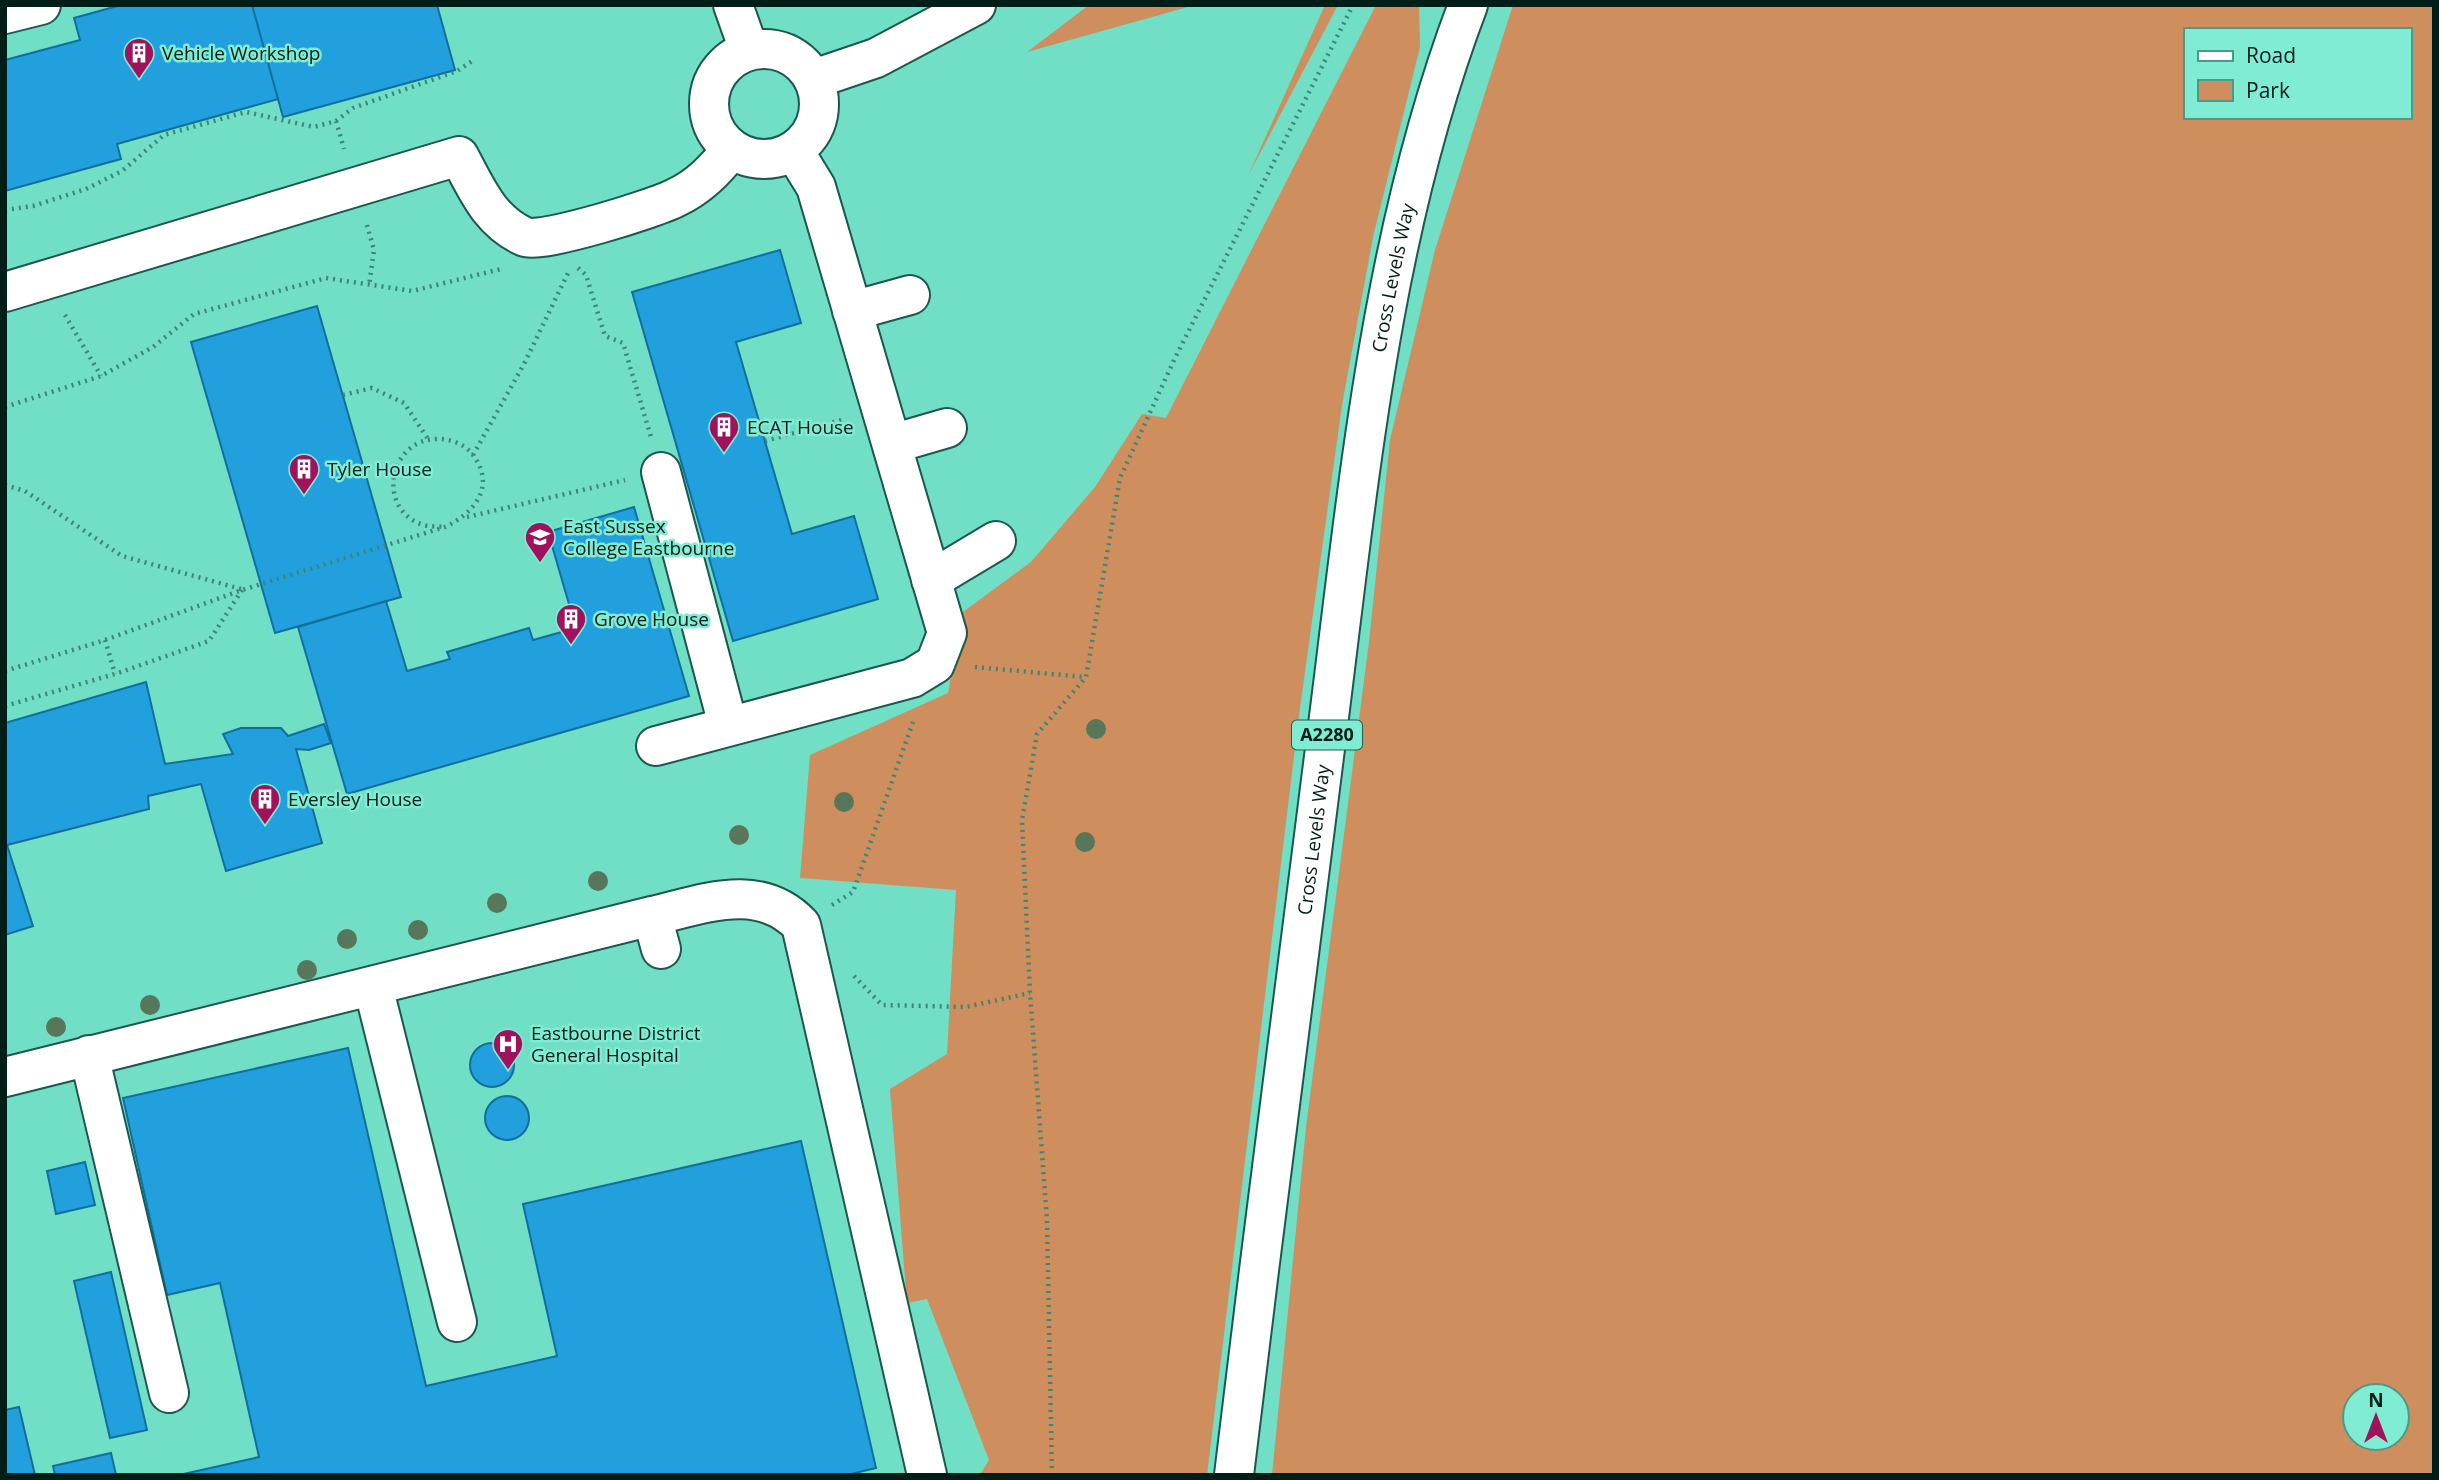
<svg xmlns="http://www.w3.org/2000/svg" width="2439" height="1480" font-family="'Open Sans',sans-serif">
<rect width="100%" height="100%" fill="#71dec6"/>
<path fill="#ce8e5e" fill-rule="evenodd" d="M1089,5h106l-168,47z
M1325,5h13l-90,171z
M1376,5h43l1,42 -47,190 -31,168 -43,310 -92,760h-227l9,-15 -62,-161 -20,4 -17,-214 57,-35 9,-164 -156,-12 10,-123 138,-62 15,-81 68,-50 64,-75 47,-73 24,4z
M1513,5h921v1470h-1162l34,-348 63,-485 21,-202 45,-190zM2185,30h224v87h-224zM2355,1396h42v42h-42z"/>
<path fill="#229fdd" stroke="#116f9c" stroke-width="2" d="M121,5h131l26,94 -161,45 4,15 -116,32v-131l75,-20 -6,-22z
M252,5h185l18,65 -172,47z
M780,250l21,73 -65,19 56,192 62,-18 24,83 -145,42 -101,-349z
M317,306l84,291 -126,36 -84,-291z
M634,507l55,189 -342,98 -49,-167 88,-26 21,70 43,-12 -3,-7 82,-24 4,12 43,-12 -28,-96z
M146,682l19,82 68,-10 -10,-20 18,-6h40l7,8 36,-12 7,19 -22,7 -13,-1 26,94 -96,28 -25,-87 -53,12 1,13 -142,36 26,81 -28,9v-212z
M470 1065a22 22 0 1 1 44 0a22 22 0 1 1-44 0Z
M348,1048l78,338 131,-30 -34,-152 278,-63 75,327 -29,7h-668l80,-18 -39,-174 -53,12 -44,-197z
M485 1118a22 22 0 1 1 44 0a22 22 0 1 1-44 0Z
M85,1162l10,43 -39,9 -9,-43z
M111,1272l36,158 -37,8 -36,-157z
M19,1407l16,68h-30v-65z
M111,1453l5,22h-61l-2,-9z"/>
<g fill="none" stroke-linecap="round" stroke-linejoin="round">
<g stroke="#1c584c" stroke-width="42">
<path id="minor" d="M733,5l16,45
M5,14l36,-9
M709 104a55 55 0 1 1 110 0a55 55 0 1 1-110 0Z
M814,79l62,-21 100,-53
M5,292l454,-136c18,33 30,65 66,81 16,7 131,-29 150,-39 24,-11 40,-28 57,-49
M852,311l58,-16
M892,444l55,-16
M661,472l67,253
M931,580l65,-39
M656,746l256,-68 23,-14 12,-31 -131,-446 -22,-36
M652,916l9,33
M373,986l84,336
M89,1055l80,338
M5,1077l647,-161c52,-12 107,-35 149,9l126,550"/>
</g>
<g stroke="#1c584c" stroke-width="42">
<g id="major">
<path id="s1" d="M1234,1475c30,-253 64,-506 95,-758 30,-238 53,-486 139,-712"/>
</g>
</g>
<path stroke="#3d8676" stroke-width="4.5" stroke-dasharray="2 5" stroke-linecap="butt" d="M336,121l8,28
M5,210l28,-4 53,-17 36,-18 42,-36 82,-23 68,15 22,-6 17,-13 104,-37 15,-10
M367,225l7,25 -5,36
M578,268l8,7 19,61 18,7 28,94
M65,315l36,61
M343,395l29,-7 32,15 24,36
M5,407l96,-31 52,-29 41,-33 132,-36 86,13 89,-22
M765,441l80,-22
M473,455l51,-91 44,-91
M5,485l20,6 97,65 119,33
M467,517l158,-37
M105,640l10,34
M975,667l110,10
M5,671l100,-31 137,-50 203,-63c28,-13 52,-40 28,-72 -7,-10 -20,-15 -32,-16 -53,-3 -66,72 -17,86 6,2 14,1 21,2
M5,706l113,-33 91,-32 33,-51
M832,905l21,-13 61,-173
M854,976l28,29 84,2 64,-14
M1052,1475l-5,-255 -17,-227 -8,-173 15,-86 49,-57 34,-199 55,-120 178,-353"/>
<use href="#minor" stroke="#fff" stroke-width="38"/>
<use href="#major" stroke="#fff" stroke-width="38"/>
</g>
<g fill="#57765a">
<circle cx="1096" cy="729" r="10"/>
<circle cx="844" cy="802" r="10"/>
<circle cx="739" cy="835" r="10"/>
<circle cx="1085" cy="842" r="10"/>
<circle cx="598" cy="881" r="10"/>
<circle cx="497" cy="903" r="10"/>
<circle cx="418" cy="930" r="10"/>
<circle cx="347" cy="939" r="10"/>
<circle cx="307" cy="970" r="10"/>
<circle cx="150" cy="1005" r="10"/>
<circle cx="56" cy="1027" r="10"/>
</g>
<defs>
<g id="building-pin" transform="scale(1.575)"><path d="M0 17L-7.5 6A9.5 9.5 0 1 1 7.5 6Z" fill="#a0125b" stroke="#7fecd3"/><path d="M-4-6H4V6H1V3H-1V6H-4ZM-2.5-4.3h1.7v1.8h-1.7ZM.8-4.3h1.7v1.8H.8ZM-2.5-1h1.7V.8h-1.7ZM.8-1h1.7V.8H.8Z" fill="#fff"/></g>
<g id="university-pin" transform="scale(1.575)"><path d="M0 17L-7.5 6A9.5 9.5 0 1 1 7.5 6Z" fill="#a0125b" stroke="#7fecd3"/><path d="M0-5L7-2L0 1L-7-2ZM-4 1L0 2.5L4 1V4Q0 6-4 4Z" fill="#fff"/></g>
<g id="hospital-pin" transform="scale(1.575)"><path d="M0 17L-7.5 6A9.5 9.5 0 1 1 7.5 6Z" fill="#a0125b" stroke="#7fecd3"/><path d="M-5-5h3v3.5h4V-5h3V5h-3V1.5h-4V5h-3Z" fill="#fff"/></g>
</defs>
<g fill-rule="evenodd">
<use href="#building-pin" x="139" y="53"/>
<use href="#building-pin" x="724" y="427"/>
<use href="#building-pin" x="304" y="469"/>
<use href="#university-pin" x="540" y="537"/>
<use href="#building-pin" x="571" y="619"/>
<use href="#building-pin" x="265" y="799"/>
<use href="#hospital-pin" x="508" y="1044"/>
</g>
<g text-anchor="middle" stroke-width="5" stroke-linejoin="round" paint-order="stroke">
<rect fill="#7fecd3" stroke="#265c50" stroke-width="2" x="1292" y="720.5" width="70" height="29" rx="5"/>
<g font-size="18" font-weight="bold" fill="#001e18">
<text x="1327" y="741">A2280</text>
</g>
<g font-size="19" fill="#001e18" stroke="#7fecd3" text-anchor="start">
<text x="162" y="60">Vehicle Workshop</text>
<text x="747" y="434">ECAT House</text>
<text x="327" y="476">Tyler House</text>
<text x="563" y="533">East Sussex<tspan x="563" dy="22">College Eastbourne</tspan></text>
<text x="594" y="626">Grove House</text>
<text x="288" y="806">Eversley House</text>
<text x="531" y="1040">Eastbourne District<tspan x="531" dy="22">General Hospital</tspan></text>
</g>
<g font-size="19" fill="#001e18" stroke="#7fecd3">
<text dy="7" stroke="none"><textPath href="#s1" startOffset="1208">Cross Levels Way</textPath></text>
<text dy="7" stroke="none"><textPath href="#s1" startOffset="640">Cross Levels Way</textPath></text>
</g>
</g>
<rect width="2439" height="1480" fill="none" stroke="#001e18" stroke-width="14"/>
<rect x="2184" y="28" width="228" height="91" fill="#7fecd3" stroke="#4c9a88" stroke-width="2"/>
<rect x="2198" y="51" width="35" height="10" fill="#ffffff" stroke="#4c9a88" stroke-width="2"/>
<text x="2246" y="63" font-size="21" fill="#001e18">Road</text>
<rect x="2198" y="80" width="35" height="21" fill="#ce8e5e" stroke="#4c9a88" stroke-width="2"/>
<text x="2246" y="98" font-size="21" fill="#001e18">Park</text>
<g transform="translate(2376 1417)"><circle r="33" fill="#7fecd3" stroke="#4c9a88" stroke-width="2"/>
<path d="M0-5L12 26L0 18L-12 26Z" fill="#a0125b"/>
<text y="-10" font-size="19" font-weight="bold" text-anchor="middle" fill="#001e18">N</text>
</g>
</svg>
